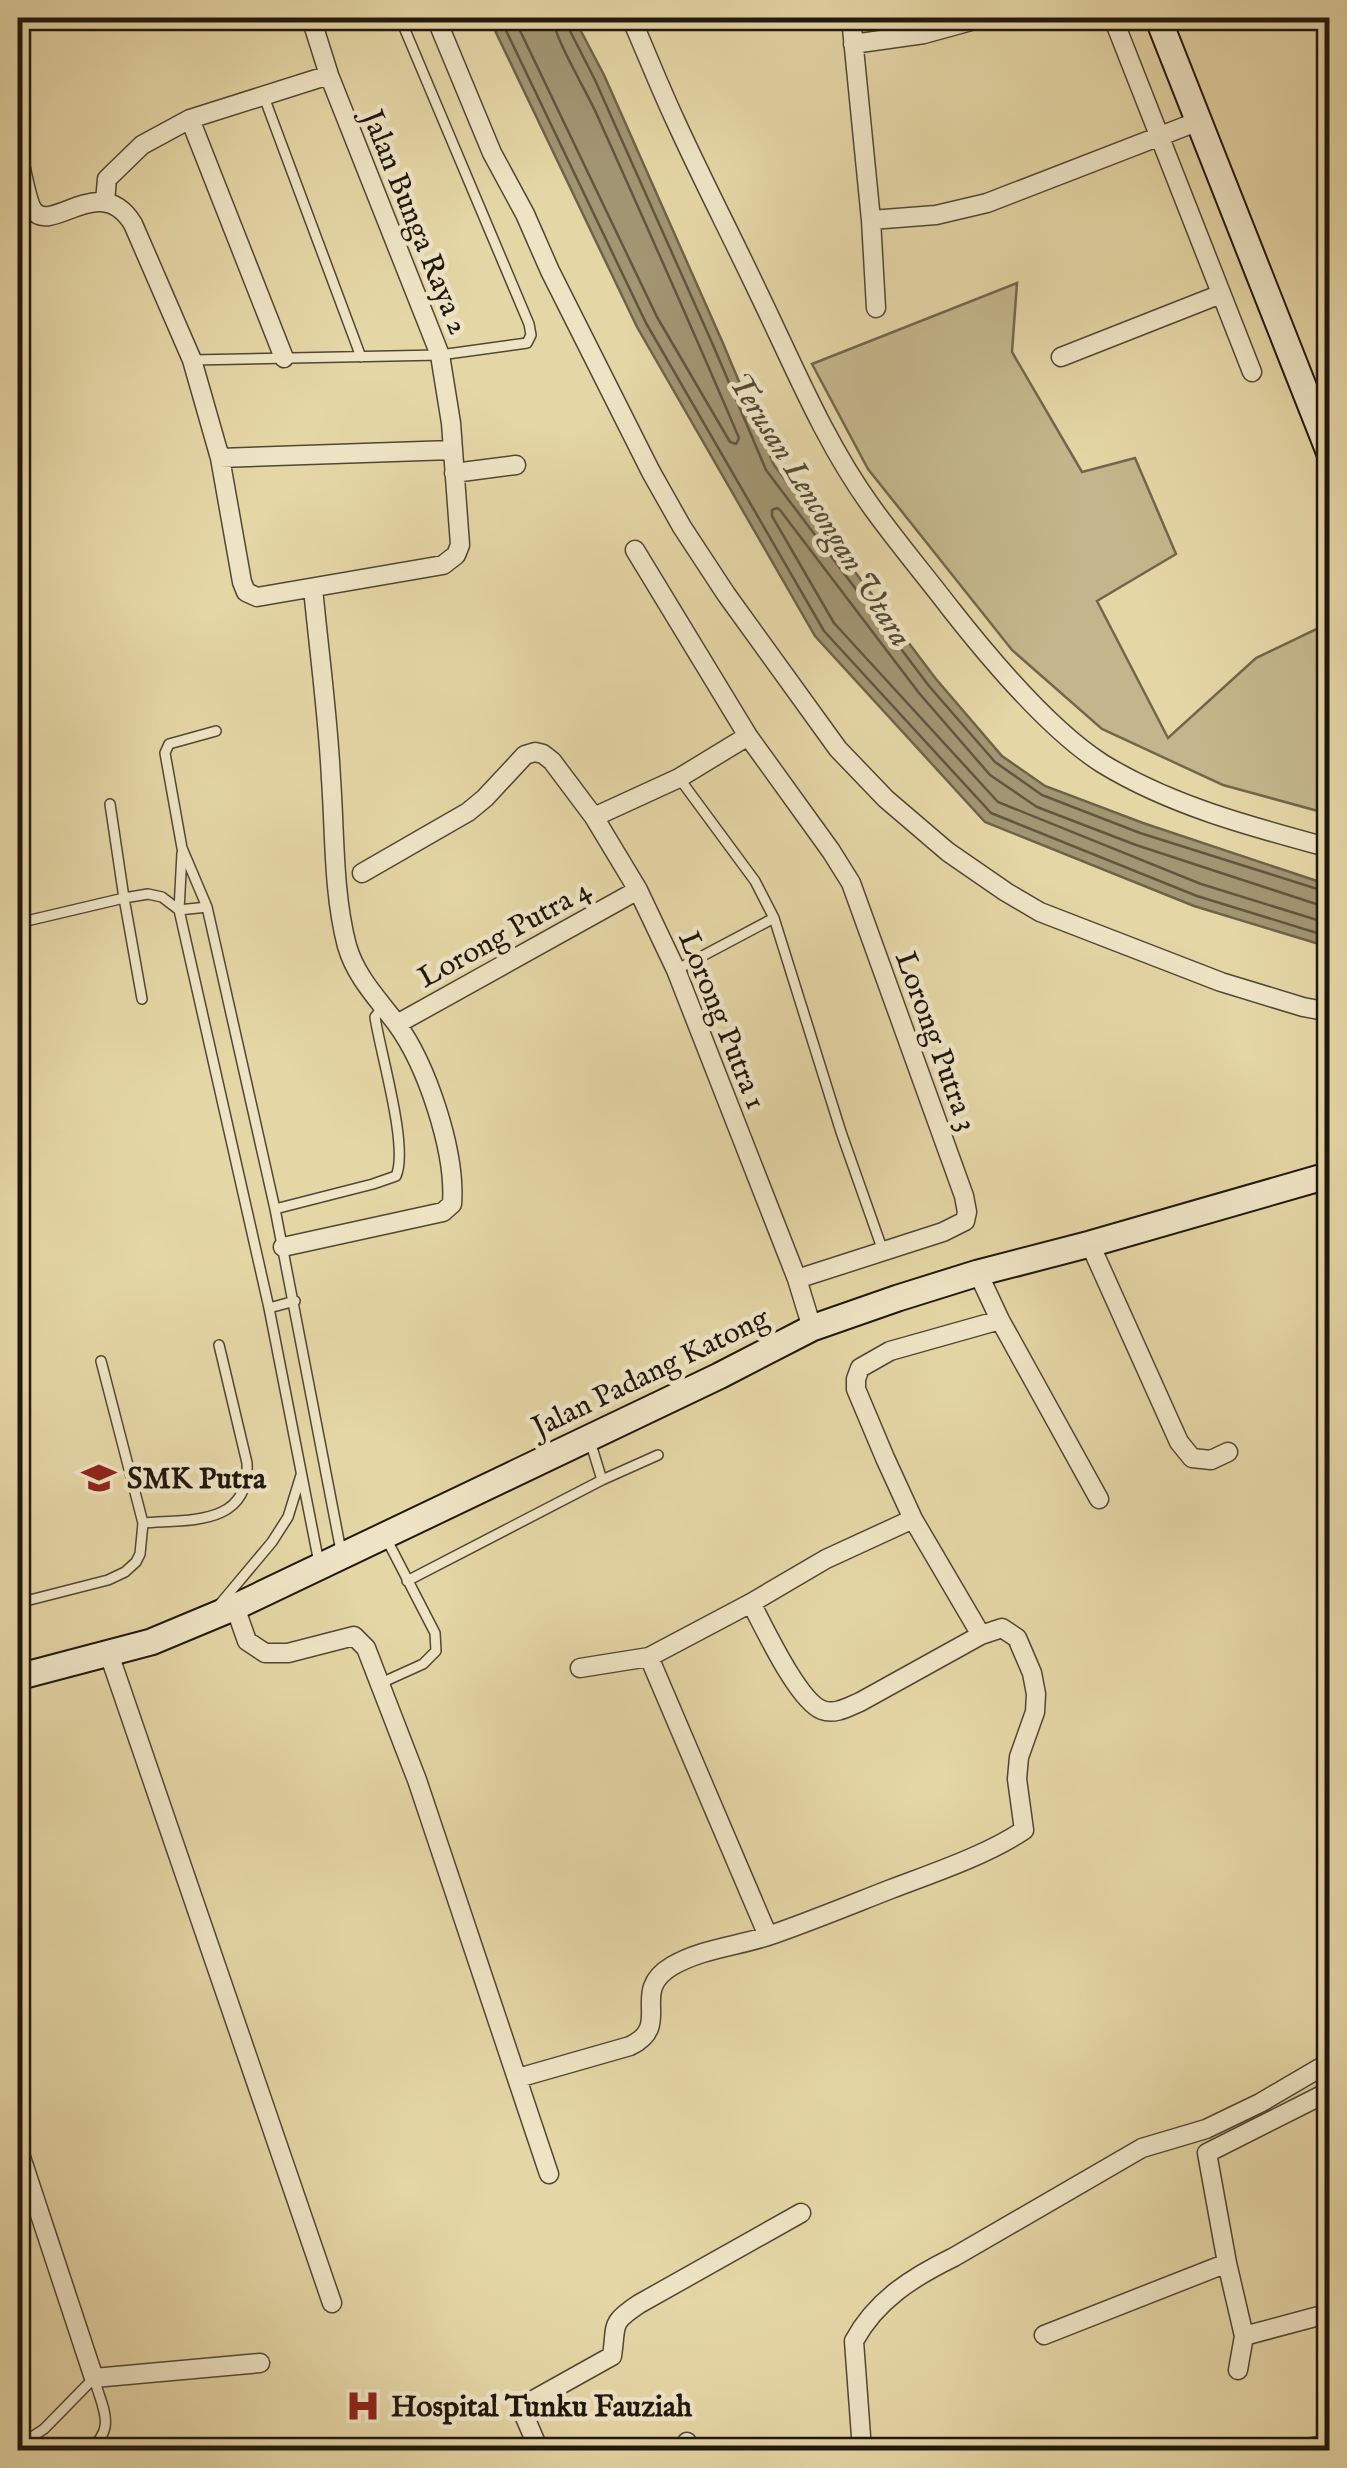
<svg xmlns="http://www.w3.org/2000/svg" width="1347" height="2468" font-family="'IM FELL English',serif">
<rect width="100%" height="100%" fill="#e5d6a6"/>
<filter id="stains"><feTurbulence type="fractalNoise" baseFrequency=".002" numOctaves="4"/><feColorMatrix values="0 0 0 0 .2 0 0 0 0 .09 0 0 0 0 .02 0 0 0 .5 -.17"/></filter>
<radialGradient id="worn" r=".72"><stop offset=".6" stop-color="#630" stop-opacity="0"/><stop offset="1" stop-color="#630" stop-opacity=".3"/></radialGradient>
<path fill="#c4b68c" stroke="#72664d" stroke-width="2.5" d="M1017,283l-5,69 70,120 53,-14 41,96 -79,47 71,137 88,-80 73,-35v191l-106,-29 -121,-56 -90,-79 -144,-181 -56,-105z"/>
<path fill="#a29572" stroke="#6e634a" stroke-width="2.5" d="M489,18h85l30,57 118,266 52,124 162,214 66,77 43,30 98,37 186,62v62l-135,-41 -209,-84 -170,-186 -178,-309z"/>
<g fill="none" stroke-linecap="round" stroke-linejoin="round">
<path stroke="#615640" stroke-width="2.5" d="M500,18l146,305 178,308 167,182 206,83 133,41
M514,18l143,299 73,125 6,2 3,-6c-46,-108 -94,-216 -142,-323 -10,-23 -43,-77 -44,-97
M566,18l1,7 28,55 118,265 53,125 163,216 66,76 47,33 98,38 190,60
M1330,906l-11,-1 -183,-60 -99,-38 -47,-32 -71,-82 -139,-183 -3,-2 -5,2v6l62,107 164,179 203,82 129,40"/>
<g stroke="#514734" stroke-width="12">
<path id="lane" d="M264,97l97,260
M192,360l248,-5 87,-12 4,-8 -2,-11 -129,-306
M216,731l-47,13 -4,9 17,95 25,59 68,302 66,342
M679,778l76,103 19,37 67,214 42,119
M110,804l14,94 18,101
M182,853l-3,57 90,398 50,255
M18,923l106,-25 24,-4 14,3 17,13 28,-3
M676,970l98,-52
M275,1209l98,-25 23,-8c13,-29 -16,-124 -21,-159l7,-9
M269,1308l26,-7
M602,1480l56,-25
M143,1523c45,-4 107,4 104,-60l-28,-118
M407,1581l195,-101 -12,-39
M18,1603l90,-23 17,-8 11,-10 4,-8 3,-31 -42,-162
M220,1604l52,-62 16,-25 13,-42
M381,1683l42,-19 13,-13 -1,-18 -49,-95
M18,2446l26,-17 50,-51c8,30 24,51 -6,72
M1214,2450h3"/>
</g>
<g stroke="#514734" stroke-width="21">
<path id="street" d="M436,18l56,135 33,61 25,57 101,201 31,55 44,67 112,155 48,50 62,53 58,40 34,20 181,70 82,25 27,5
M631,18c15,34 29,70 45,104 26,57 55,113 82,170 35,72 66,149 113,214 25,35 53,68 79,102 40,51 99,122 153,156 69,42 149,63 227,84
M851,18l20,202 5,88
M1113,18l139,354
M853,44l71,-10 58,-16
M190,119l94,239
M18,155c3,12 9,47 15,55 18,26 67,-40 100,14l59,136 28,98 22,124 4,10 11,5 186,-32 13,-10 4,-10 -9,-122 -11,-68 -111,-280 -18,-57
M105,201l2,-22 35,-34 48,-26 139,-44
M871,220l65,-5 51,-12 212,-82
M1061,357l160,-63
M220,458l232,-8
M454,473l62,-8
M635,550l113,186
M594,817l85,-39 69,-42 83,115 20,32 113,313 3,16 -2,9 -22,11 -146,47
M362,873l106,-61 17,-14 40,-43 10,-3 8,2 9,7 42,56 44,73 38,80 121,309 15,49
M397,1024l241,-134
M1090,1244l89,198 13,16 19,2 17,-8
M283,1247l160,-35 9,-8c4,-52 -25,-139 -56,-181 -18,-24 -40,-46 -49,-77 -14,-53 -12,-112 -16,-167 -3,-64 -12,-127 -18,-191
M978,1273l22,47 99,179
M751,1603c13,24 47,98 71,107 13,5 26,-3 38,-8l121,-67 -68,-116 -28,-61 -29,-69v-10l4,-11 30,-17 110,-31
M235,1607l12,34 18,12h23l66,-17 12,12 51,132 132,394
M109,1654l223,649
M649,1657l119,279
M580,1668l69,-11 102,-54 75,-44 87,-40
M518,2078l112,-32c44,-21 -2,-54 42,-80 29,-17 65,-20 96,-30 41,-14 82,-31 123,-47 42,-16 96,-34 133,-59l-7,-51 2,-22 16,-45 1,-18 -4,-21 -15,-35 -15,-10 -21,7
M18,2148l76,230 166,-15
M1044,2335l183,-72
M1244,2336l86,-23
M1238,2370l6,-34 -17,-73 -20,-110 123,-62
M687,2442l4,8
M539,2450l-15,-35 -1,-6 3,-5 86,-48c5,-32 -3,-32 27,-52l162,-91
M862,2450l-8,-109c22,-41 59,-64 100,-84l188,-109 64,-19 54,-26 70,-41
M1294,2450l36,-6"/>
</g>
<g stroke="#20170e" stroke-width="29">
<path id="secondary" d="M1158,18l172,436
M18,1677l133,-35 84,-35 484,-231 93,-48 86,-30 80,-25 112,-29 240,-69"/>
</g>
<use href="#lane" stroke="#eee4c5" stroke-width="9"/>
<use href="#street" stroke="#eee4c5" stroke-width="18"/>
<use href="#secondary" stroke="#eee4c5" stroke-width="25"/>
</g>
<defs>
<g id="school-bare" transform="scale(2.7)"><path d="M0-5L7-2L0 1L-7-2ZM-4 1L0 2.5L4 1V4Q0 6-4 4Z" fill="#8f2418" stroke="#eee4c5" stroke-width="2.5" paint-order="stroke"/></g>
<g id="hospital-bare" transform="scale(2.7)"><path d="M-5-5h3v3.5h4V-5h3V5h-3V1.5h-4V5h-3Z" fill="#8f2418" stroke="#eee4c5" stroke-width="2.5" paint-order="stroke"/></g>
</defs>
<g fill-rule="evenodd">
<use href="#school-bare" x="99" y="1478"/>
<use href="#hospital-bare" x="363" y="2406"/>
</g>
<g text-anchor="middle" stroke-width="9" stroke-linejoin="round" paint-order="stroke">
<g font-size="30" fill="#20170e" stroke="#eee4c5">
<text transform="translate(416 222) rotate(68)" y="10">Jalan Bunga Raya 2</text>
<text transform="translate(504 933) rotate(-29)" y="10">Lorong Putra 4</text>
<text transform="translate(723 1020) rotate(68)" y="10">Lorong Putra 1</text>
<text transform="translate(937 1041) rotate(70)" y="10">Lorong Putra 3</text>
<text transform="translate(650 1372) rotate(-26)" y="10">Jalan Padang Katong</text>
</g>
<g font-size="30" font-weight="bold" fill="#20170e" stroke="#eee4c5" text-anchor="start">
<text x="127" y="1488">SMK Putra</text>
<text x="391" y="2416">Hospital Tunku Fauziah</text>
</g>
<g font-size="32" font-style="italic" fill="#544936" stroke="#eee4c5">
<text transform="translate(821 509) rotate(58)" y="11">Terusan Lencongan Utara</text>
</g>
</g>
<rect width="1347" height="2468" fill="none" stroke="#e5d6a6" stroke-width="60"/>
<rect x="20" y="20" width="1307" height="2428" fill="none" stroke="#20170e" stroke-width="5"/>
<rect x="30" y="30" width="1287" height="2408" fill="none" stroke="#20170e" stroke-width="2.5"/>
<rect width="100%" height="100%" filter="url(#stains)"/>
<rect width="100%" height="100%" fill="url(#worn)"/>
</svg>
